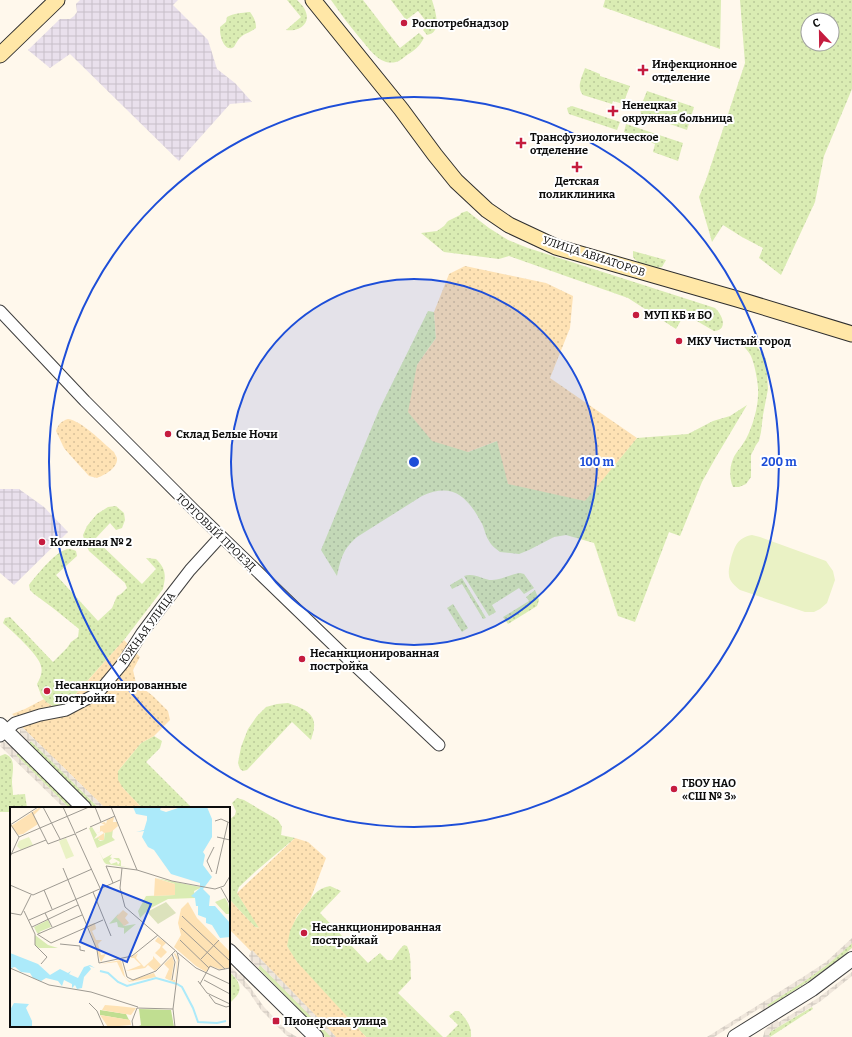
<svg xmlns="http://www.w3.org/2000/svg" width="852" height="1037" font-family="Bitter,serif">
<defs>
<pattern id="industrial-grid" width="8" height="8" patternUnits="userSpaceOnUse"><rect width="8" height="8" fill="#e9e0ec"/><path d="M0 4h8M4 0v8" fill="none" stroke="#c7bfc9"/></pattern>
<pattern id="grass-dots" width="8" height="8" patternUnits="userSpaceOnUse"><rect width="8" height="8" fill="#daecb3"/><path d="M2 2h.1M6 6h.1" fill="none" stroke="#bac999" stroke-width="1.8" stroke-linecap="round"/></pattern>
<pattern id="sand-dots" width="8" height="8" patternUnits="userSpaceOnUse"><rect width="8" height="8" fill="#fee2b4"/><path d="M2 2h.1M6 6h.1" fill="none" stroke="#d8c19a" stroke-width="1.8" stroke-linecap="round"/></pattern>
<pattern id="plaza-grid" width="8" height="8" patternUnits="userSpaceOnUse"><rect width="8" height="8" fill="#efe6db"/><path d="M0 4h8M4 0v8" fill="none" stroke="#ccc4bb"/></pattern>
</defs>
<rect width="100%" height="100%" fill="#fff8ec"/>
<path fill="url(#industrial-grid)" d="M80,0h98l-5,5 35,35 9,29 18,14 17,19 -22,2 -51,57 -109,-107 -20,14 -22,-18 32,-31h10l4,-3 3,-4 -1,-8z
M0,489h19l25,18 24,25 -54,53 -14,-12z"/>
<path fill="url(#grass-dots)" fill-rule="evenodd" d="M287,0h10c3,3 7,7 8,10 7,14 -7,22 -19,20l15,-13z
M331,0h32l37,48 19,-15 5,5c-5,9 -9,12 -17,17 -4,3 -7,6 -11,7 -17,4 -27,-14 -37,-25 -10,-12 -19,-24 -28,-37z
M391,0h41c3,10 11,33 -5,35l-4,-5 6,-5 -11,-14 -12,9z
M605,0h116l-1,49 -117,-42z
M740,0h112v89l-28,67 -9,46 -34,73 -22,-17 4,-10 -21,-11 -19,-12 -11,17 -13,-45 7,-17 39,-117zM808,20h24v24h-24z
M250,12c4,6 6,9 6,16 -5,4 -10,5 -14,8 -5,4 -6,8 -8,11 -7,5 -12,-5 -13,-10 -1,-3 -1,-7 -1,-10l6,-5 1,-5c7,-4 14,-4 23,-5z
M585,68l15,6v2l30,10 -7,18 -10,-3 -1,3 -29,-9c-7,-8 -1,-18 2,-27z
M647,91l47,16 -7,23 -46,-16 -1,-6z
M572,106l48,16 -3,8 -48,-16 -1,-2 -1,-4z
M626,124l57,19 -5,18 -25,-9 2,-8 -31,-12z
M467,211l22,17 19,12 20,8 187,60c7,6 14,22 -1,23l-24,-14 -6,-2 -8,14 -48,-31 -119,-42 -10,3 -55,-7 -23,-19 16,-2 7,-5 4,-5 12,-6 1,-2z
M633,251l33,9 -4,7c-8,3 -25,-3 -29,-10z
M428,311l6,1 2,26 -19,27 51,87 29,-11 88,59 52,-62 51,-4 25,-13 17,-5 17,-11 -31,52 -14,25 -22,54 -11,-4 -34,90 -17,-6 -24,-73 -28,-8 -12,2 -25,13 -10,4 -19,-2c-4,-3 -9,-7 -11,-11 -3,-4 -4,-10 -6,-15 -1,-3 -4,-7 -6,-11 -14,-23 -29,-31 -55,-19l-65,41c-14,12 -16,21 -20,39l-16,-26 58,-140z
M739,338h5l10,5 12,16 2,30 -5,26 -2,17 -2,9 -3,4 -5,10v22l-5,7 -7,3h-6c-5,-11 -3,-26 4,-35 3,-4 6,-8 9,-13 6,-11 12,-31 12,-44 1,-9 -3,-30 -7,-39 -3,-6 -9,-10 -12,-18z
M116,506l8,7 1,7 -3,8 -6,2 -6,-7 -15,16 47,45 14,-15 -10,-11 10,1c10,10 10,16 7,30l-39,51 -51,57 -11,9 -8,1 -8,-5 -5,-7 -4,-11c3,-6 6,-11 4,-18 -2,-11 -29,-35 -38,-43l2,-5 5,-1 43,45 14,-14 4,-6 7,-5 1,-8 -26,-21 -19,-14 -4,-4 -1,-5c7,-9 28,-36 40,-36 3,0 5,1 7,2l1,5 -21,19 42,46 14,-13 5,-12 4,-2 6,-6 -2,-5 -36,-32 -4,-8 -2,-8 4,-9 10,-12 11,-7z
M520,573l4,1 10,14 -10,6 -5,-6 -27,17 4,7 -7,4 -25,-40c10,-4 19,4 28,4 10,0 19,-6 28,-7z
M462,578l24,40 -3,1 -21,-35 -10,5 -2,-4z
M535,590l4,10 -2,6 -29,18 -5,-7 26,-16 -3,-4z
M453,604l15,24 -6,4 -15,-24z
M288,703c11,4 28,9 26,24 0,4 -2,9 -3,13l-19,-18 -45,48 -4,1 -3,-2 -2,-6 3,-16 7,-18 9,-13 9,-9 11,-3z
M154,736l8,5 -2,7 -14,14 46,46h-50l-19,-20 -6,-8 1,-9 23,-28z
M31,741l68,67h-5l-66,-64z
M18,753l56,55h-5l-53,-53z
M5,754c12,4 7,18 7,28 0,4 1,8 1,13l12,-1 2,14h-16v4h-11v-56z
M237,798l7,2 34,20 4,7 -1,8 14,3 -39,33 -17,16 -2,6 23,35 -5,-1 -26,-28v-79l6,-5 1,-4 -4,-8z
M330,886l11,5 -21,22 48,50 12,-10 7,7h5l8,-11 4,-4 3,1c5,11 3,21 4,33l-13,14 45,44h-77c-13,-14 -78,-78 -79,-92 -1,-12 9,-27 16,-36 8,-10 13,-21 27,-23z
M852,943v5c-26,23 -55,41 -84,59l-1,-2 39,-25 22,-16z
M260,965l65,65 6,7h-6l-30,-32 -37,-37z
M229,971c6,6 14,14 9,23 -2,3 -6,7 -9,10v-10l1,-1 -1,-1z
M812,1007l1,2 -43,28 -1,-2 1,-3z
M455,1011h4c7,8 13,15 12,26h-25l12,-12 -9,-9z"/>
<path fill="url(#sand-dots)" d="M465,266l81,17 27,13 -3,32 -20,50 87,60 -52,63 -77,-17 -11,-43 -29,11 -36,-11 -24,-29 9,-47 19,-27 -2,-26 15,-38z
M68,419c14,2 34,23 46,33 0,0 3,6 3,6 1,10 -12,17 -20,20l-8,-2 -19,-21 -6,-7 -8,-17c2,-6 5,-10 12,-12z
M124,640l16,17 -7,13 3,13 17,13 15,15 2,9 -16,16 -13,7 -23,28v9l5,8 19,20h-37l-83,-81 4,-5 -7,-7 -5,1 -2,-2 13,-5 19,-10 2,3 8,5 8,-1 11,-9z
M295,838l13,4 18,16 -16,42 -13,16 -7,15 -3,15 10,16 69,75h-30l-107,-108v-30l26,28 4,1 -22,-35z"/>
<path fill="#eaf2c5" d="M752,535l8,2 66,24 7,10 2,9 -8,23 -7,6 -6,3h-9l-65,-22c-5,-4 -11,-9 -11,-15 -1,-5 1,-11 2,-16 4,-13 6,-21 21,-24z"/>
<path fill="url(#plaza-grid)" d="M22,727l83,81h-6l-68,-67 -3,3 -7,-7 -1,-2v-5z
M2,742h2l5,2 9,9 -2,2 53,53h-5l-64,-62z
M852,938v5l-3,3 -21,18 -22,16 -39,25 1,2 -5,4 -3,-3 -46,29h-7l96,-60 23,-15z
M252,950l77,79 7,8h-5l-71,-72 -2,3 -7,-7 -2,-5v-1z
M229,965l10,10 3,-2 5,5 -3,2 6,7 14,20 23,24 10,6h-8l-3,-2 -25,-25 -12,-18 -20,-21z
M852,972v4l-31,25 -51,31 -1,3 1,2h-7l2,-7 5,-5 7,-5 2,2 39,-24z"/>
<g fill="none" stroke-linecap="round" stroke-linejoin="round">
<g stroke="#3f3f3f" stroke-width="13">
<path id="minor" d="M0,311l85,90 110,110 154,149 90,85
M0,736l15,-13 25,-8 26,-5 32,-17 25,-30 19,-30 21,-28 27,-35 31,-34"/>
</g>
<g stroke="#3f3f3f" stroke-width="16">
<path id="tertiary" d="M0,725l84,83
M229,951l87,86
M735,1037l77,-48 40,-30"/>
</g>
<g stroke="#2e2e2e" stroke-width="17">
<path id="secondary" d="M313,0l88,109 34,46 21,26 31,29 22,15 47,22 181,52 115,35
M0,55l57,-55"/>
</g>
<use href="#minor" stroke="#fff" stroke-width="11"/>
<use href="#tertiary" stroke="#fff" stroke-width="14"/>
<use href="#secondary" stroke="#ffe7a7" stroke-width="15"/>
</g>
<circle cx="414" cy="462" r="183" fill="#1d4ed8" fill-opacity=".12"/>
<g fill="none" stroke="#1d4ed8" stroke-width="2">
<circle cx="414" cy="462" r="183"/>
<circle cx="414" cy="462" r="365"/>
</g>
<g fill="#c51c3f" stroke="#fff" stroke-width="1.5">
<circle cx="404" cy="23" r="4"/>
<path d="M641 64h4v4h4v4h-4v4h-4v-4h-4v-4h4z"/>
<path d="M611 105h4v4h4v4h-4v4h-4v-4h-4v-4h4z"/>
<path d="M519 137h4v4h4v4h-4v4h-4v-4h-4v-4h4z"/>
<path d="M575 161h4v4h4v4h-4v4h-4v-4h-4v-4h4z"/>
<circle cx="636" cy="315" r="4"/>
<circle cx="679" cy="341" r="4"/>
<circle cx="168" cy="434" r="4"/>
<circle cx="42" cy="542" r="4"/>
<circle cx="302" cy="659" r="4"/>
<circle cx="47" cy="691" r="4"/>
<circle cx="674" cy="789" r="4"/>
<circle cx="304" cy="933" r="4"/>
<rect x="272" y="1017" width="8" height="8" rx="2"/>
</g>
<g text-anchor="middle" stroke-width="4" stroke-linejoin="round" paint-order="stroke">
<g font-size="11" font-weight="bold" fill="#0c0c0c" stroke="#fff" text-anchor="start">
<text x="412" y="27">Роспотребнадзор</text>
<text x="652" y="68">Инфекционное<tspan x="652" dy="13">отделение</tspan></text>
<text x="622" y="109">Ненецкая<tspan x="622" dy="13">окружная больница</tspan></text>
<text x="530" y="141">Трансфузиологическое<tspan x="530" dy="13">отделение</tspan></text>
<text x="577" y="185" text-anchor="middle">Детская<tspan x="577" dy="13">поликлиника</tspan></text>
<text x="644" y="319">МУП КБ и БО</text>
<text x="687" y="345">МКУ Чистый город</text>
<text x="176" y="438">Склад Белые Ночи</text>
<text x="50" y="546">Котельная № 2</text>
<text x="310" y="657">Несанкционированная<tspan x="310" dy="13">постройка</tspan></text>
<text x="55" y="689">Несанкционированные<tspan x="55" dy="13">постройки</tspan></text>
<text x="682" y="787">ГБОУ НАО<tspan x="682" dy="13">«СШ № 3»</tspan></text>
<text x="312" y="931">Несанкционированная<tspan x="312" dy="13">постройкай</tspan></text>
<text x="284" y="1025">Пионерская улица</text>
</g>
<g font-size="11" fill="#0c0c0c" stroke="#fff">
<text transform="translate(594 256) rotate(18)" y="4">УЛИЦА АВИАТОРОВ</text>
<text transform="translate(216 532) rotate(44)" y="4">ТОРГОВЫЙ ПРОЕЗД</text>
<text transform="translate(147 628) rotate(-54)" y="4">ЮЖНАЯ УЛИЦА</text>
</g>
</g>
<g transform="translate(10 807)">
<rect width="220" height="220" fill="#fff8ec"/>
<path d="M82,20l5,8 -3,4 5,-2 2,1 -3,1 2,2 4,-1 1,-9 5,1 3,-3 -1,8 3,3 -18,8 -8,-20zM89,44l4,8 9,-5 -2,3 2,1 -3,3 2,3 6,-2 1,3 2,-3 -7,-4h6l2,3v5l10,2 -25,-4 -2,-2zM146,71l44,9v1l-6,3 1,7 -27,1 -19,10 -9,9 -2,-7 8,-15 29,-1v-11zM215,91l3,5 2,11h-4l-11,-12zM110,105l-2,2 6,12 12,-2 -12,10v-6l-6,-1 -1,-5 -8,2zM38,113l3,7 -12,5 2,2 -4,-1 -3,-6zM25,128l13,10 10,3h-19l-4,-3z" fill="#daecb3"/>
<path d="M129,202l32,1 3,17h-37l4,-2zM90,203l26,4 3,6 -29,-5z" fill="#c0de91"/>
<path d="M30,0h2l-8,8 4,9 -15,10 -5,1 -7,-9zM104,10l-1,5h4l1,4 -7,6 -7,1v7h-5l1,-3 -5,2 9,-6 -2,-2 -6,2 4,-1v-6l5,-1 -4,-2 4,-1 1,2 1,-4zM145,71l20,6v11l-21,1zM178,95l9,16 33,34v16l-11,1 -8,-3 -5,6 -10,-6 -22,-19 7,-12 -3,-12 3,-14zM113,103l5,4 -3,4 4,5 -5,3 -8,-9zM85,116l1,6 -4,2 4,9h6l-4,4 3,11 5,-1 -5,8 -13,-37zM148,130l8,6 -4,4 5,5 -6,6 -6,-5 5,-5 1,-3 -6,-4zM128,146l-2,5 8,9 9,-8v-3l8,9 -6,6 -7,-6 -3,3 -19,3 15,-6 -7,-7h-4zM165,146l3,5 -3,25 -10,-5 4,-9 -5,-5 8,-8 2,6 -3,18h4l2,-20 -3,-6zM111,153l4,17 4,4 25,-8 2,4 -27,5 -6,-7 -6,-13 -17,2zM95,198l12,1 19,2 -5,7 -29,-5zM90,208l30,5 1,5 -23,2z" fill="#fee2b4"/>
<path d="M156,95l10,11 -18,11 -11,-12z" fill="#dce2bc"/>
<path d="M19,30l4,8 -12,5 -4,-4 2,-5zM56,31l8,18 -8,3 -7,-18z" fill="#eaf2c5"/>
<path d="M123,0h28l-1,3 6,2 15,-5h26l5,12v18l-9,15 2,3 -2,10 9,12 -9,12 7,7 -1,10h6l15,17v14l-10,1 -8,-13 -6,-2v-5l-8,-3v-9h-2l-1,-8 -4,-2 9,-8v-5l-29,-9 -17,-24 -6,-3 -6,-10 2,-6 -8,1 8,-2 3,-10v-4l-11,-2zM0,146l28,11 12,11 10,-6 8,4 3,-2 -2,3 9,4 6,-11 6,-2 5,3 -6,-2 2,3 -7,8 -2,11 -5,1 -2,-4 -3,3v-4l-8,-4 -2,6 -4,-5 -12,-3 -5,3 -8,-3 -3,-5 -9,-1 -6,-5 -4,1zM4,196l15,1 -3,4 6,13v6l-22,-1v-16z" fill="#aceafa"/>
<path fill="none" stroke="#aceafa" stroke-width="2" d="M90,164l8,2 10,9 9,4 29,-8 21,6 5,3 11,21 5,14 19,1 9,-2"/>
<path fill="none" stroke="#9e9a92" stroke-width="1" d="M33,0l17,32M53,0l37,81M85,0l6,15M101,0l26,63M22,5l16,32 27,-10M205,14l6,-2 9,4M0,18l28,-18M80,20l25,-11M66,26l11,-5M9,30l70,-30M207,30l13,3M1,47l35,-14M0,50l9,-20 -8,-12M53,61l34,82 2,13 33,-7 26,-21M202,65l-5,-11 7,-14M206,67l12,-52M103,76l-7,-17 16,2M0,78l23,10 59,-26M211,81l9,16M34,83l8,19M83,85l18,44M14,104l11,23M0,106l11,2 10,-20M35,106l7,14M172,109l48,45M19,113l91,-40M22,120l46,-22M171,121l44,41M25,127v11l12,12 -6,7M27,127l14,9 52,-23M28,127l44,-19M170,133l29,28M50,137l20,2v4l5,1M168,146l18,15 34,16M112,152l5,18 6,3 23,-9 19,-20M191,152l18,-19M0,161l39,17 42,7 47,15M162,173l3,-18 -3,-8M194,173l26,14M188,174l9,12 23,11M190,177l10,-18 9,4 11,-2M199,188l6,8 11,4 4,-1M79,196l8,8 7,16M127,201l36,1 6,-49 -2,-8 -52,-45 -5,-19 2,-20 15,2 35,11 43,8 9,-3 6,-10M163,202l2,18M123,220l-1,-6 5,-13"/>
<path fill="#1d4ed8" fill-opacity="0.15" stroke="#1d4ed8" stroke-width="2" d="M93,78l48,19 -24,58 -47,-20z"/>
<rect width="220" height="220" fill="none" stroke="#0c0c0c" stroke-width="2"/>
</g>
<circle cx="414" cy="462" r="6" fill="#1d4ed8" stroke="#fff" stroke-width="2"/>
<g font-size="12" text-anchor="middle" font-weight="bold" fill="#1d4ed8" stroke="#fff" stroke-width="4" stroke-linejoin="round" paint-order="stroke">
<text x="597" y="466">100 m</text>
<text x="779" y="466">200 m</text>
</g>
<g transform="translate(820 32) rotate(338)"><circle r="19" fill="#ffffff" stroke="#9e9e9e"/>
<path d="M0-3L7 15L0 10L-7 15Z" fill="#c51c3f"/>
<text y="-6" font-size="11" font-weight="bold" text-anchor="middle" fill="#0c0c0c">С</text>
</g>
</svg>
